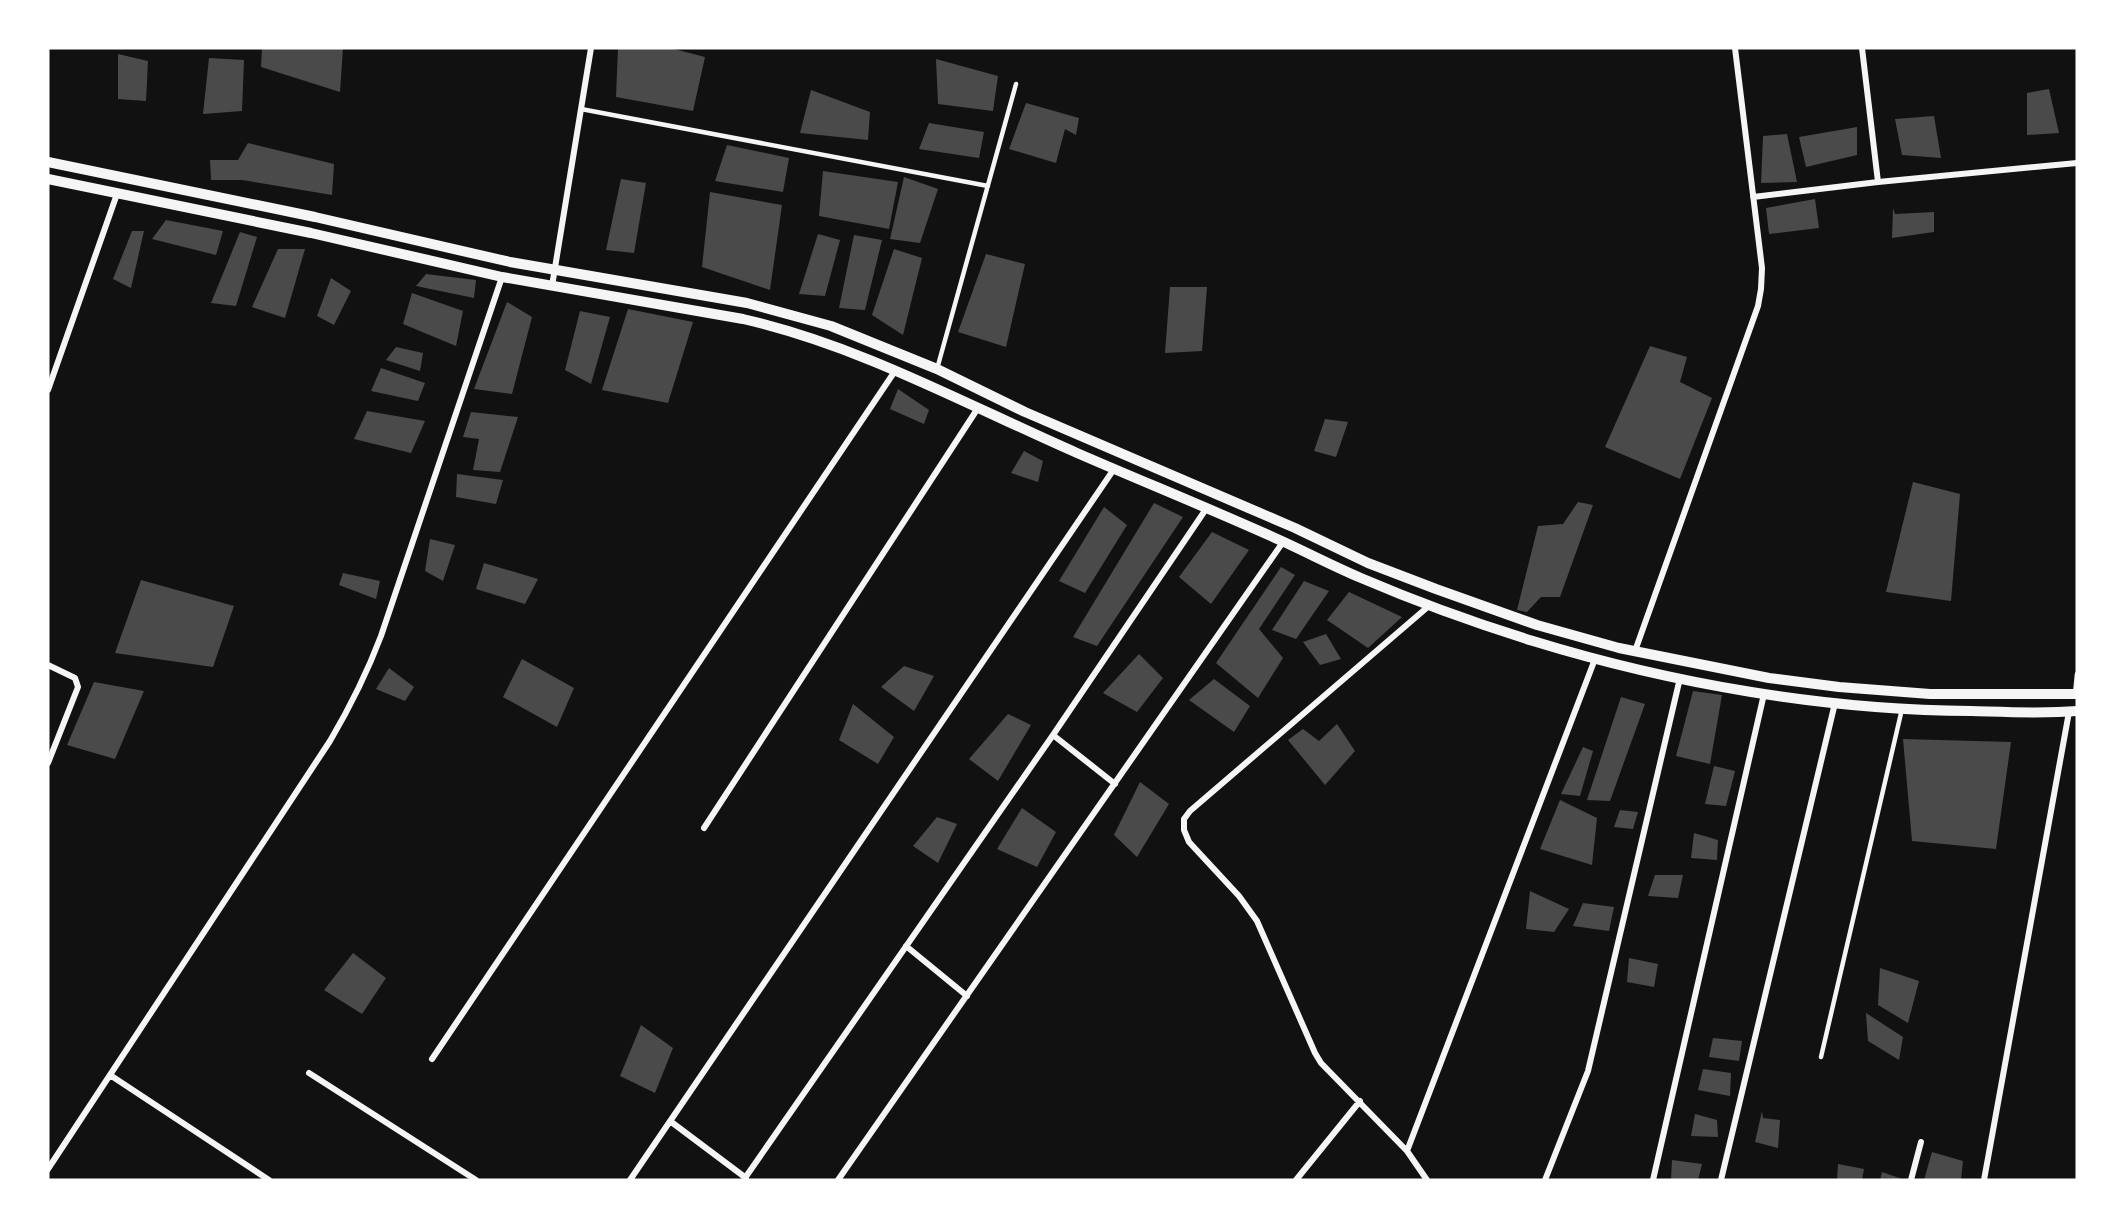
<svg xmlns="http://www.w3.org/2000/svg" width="2125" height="1228" font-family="'Public Sans',sans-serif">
<rect width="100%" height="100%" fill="#111"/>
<path fill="#4a4a4a" d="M262,48h81l-3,44 -79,-25z
M618,48h52l35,9 -12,54 -77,-14z
M118,54l30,7 -2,40 -28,-2z
M209,58l35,2 -2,51 -39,3z
M936,59l62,17 -5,35 -55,-7z
M2049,89l10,44 -32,2v-42z
M811,90l59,22 -2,28 -68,-7z
M1026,103l53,15 -3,17 -11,-6 -9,34 -47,-14z
M1934,116l7,42 -39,-3 -7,-36z
M929,123l55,9 -5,26 -60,-9z
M1857,127v28l-51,12 -7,-30z
M1787,134l10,48 -36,1 2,-47z
M248,143l86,21 -2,31 -90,-15h-31l-1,-20h28z
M727,145l62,13 -6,34 -68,-11z
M823,171l75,11 -9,47 -70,-13z
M904,177l34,12 -18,54 -30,-4z
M621,179l25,4 -12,70 -28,-3z
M710,192l72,13 -12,85 -68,-23z
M1815,199l4,29 -50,6 -3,-26z
M1893,208l2,6 39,-2v20l-42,6z
M166,220l57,11 -7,24 -64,-16z
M132,231h12l-13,57 -18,-9z
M240,232l17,5 -21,69 -25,-3z
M818,234l22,6 -15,56 -26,-2z
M854,235l28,5 -17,70 -26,-2z
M278,249h27l-20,69 -33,-11z
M894,249l28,9 -19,77 -31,-20z
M986,254l39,10 -19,83 -48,-15z
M426,274l50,6 -2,18 -58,-12z
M331,278l20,13 -17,34 -17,-9z
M1170,287h37l-5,64 -37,2z
M412,293l51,18 -7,35 -53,-22z
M507,302l25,15 -20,77 -38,-5z
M628,309l65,13 -25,81 -66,-13z
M580,311l30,6 -19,67 -26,-14z
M1650,346l37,11 -7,25 32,16 -32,81 -75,-32z
M396,347l27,6 -3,18 -34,-11z
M381,368l44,15 -7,18 -47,-10z
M898,389l31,21 -5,14 -34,-15z
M367,411l58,10 -14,32 -57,-14z
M471,412l47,5 -18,55 -27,-2 6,-31 -16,-2z
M1325,419l23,3 -12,35 -22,-6z
M1024,451l19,10 -5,21 -27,-9z
M457,474l46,6 -7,24 -40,-7z
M1913,482l47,12 -9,107 -65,-9z
M1578,502l15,3 -33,92h-19l-14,15 -10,-2 21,-84 25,-2z
M1154,503l29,14 -86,129 -24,-9z
M1104,507l23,18 -42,68 -26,-12z
M1212,532l37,18 -38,54 -32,-27z
M430,539l25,6 -12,36 -18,-10z
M484,563l54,16 -13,25 -49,-15z
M1281,567l14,8 -36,54 24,29 -25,40 -42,-35z
M343,573l37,8 -4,18 -37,-14z
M141,580l93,26 -21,61 -98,-14z
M1304,581l25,10 -33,48 -24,-9z
M1349,592l53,25 -34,31 -41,-28z
M1326,634l15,25 -21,6 -17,-23z
M1139,654l24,24 -26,34 -34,-19z
M522,659l52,29 -17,39 -54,-30z
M904,666l30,10 -20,35 -33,-24z
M389,668l25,19 -9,14 -29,-12z
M1214,679l36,27 -16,26 -45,-32z
M94,682l50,9 -29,68 -48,-14z
M1693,691l29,4 -12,69 -34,-8z
M1621,697l24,7 -35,97 -23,-1z
M853,704l41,33 -16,27 -39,-24z
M1008,714l23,11 -33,56 -29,-22z
M1337,724l18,27 -30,34 -37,-45 15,-11 16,12z
M1903,739l108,3 -15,107 -84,-8z
M1583,747l10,4 -13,45 -19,-2z
M1714,766l21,5 -9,35 -21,-2z
M1140,782l29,22 -32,53 -23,-22z
M1560,800l37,18 -5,47 -52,-16z
M1022,808l34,24 -19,35 -40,-18z
M1620,810l18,2 -5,17 -19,-2z
M937,817l20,7 -19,39 -25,-17z
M1694,833l24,7 -1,20 -26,-2z
M1655,875h28l-5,23 -30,-2z
M1530,891l39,18 -15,23 -28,-3z
M1583,903l31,4 -5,24 -36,-5z
M353,953l33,25 -24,36 -38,-24z
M1629,958l29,6 -4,23 -27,-5z
M1880,968l39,13 -11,42 -30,-18z
M1866,1013l37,24 -4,23 -31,-19z
M641,1025l32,23 -18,45 -35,-17z
M1713,1038l29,3 -3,20 -30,-4z
M1703,1069l28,4 -1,23 -32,-6z
M1762,1111l1,7 17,2 -2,28 -23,-6z
M1695,1114l22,6 1,17 -27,-1z
M1932,1152l31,9 -2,19h-37z
M1672,1160l30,4 -4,16 -27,-1z
M1838,1164l26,5 -2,11h-25z
M1882,1172l23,8h-25z"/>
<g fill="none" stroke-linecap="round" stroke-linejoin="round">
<path stroke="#f5f5f5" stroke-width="4.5" d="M581,109l407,77
M937,369l79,-285
M2075,694l2,-20
M1821,1057l81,-348"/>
<path stroke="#f5f5f5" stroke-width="6" d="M1862,48l16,134 199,-19
M1753,197l125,-15
M552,286l39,-238
M48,390l69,-196
M1635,651l123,-345 3,-17 1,-21 -27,-220
M48,665l27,13 3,9 -30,76
M1053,735l62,49
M704,828l274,-420
M906,946l61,50
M432,1059l463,-688
M309,1073l167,107
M110,1075l159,105
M670,1121l76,57
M1407,1151l188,-492
M48,1169l282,-428c20,-34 37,-68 51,-105l121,-359
M745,1178l308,-443 153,-226
M630,1180l484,-711
M838,1180l445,-638
M1296,1180l64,-79
M1427,1180l-20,-29 -86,-88 -6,-10 -58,-132 -18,-25 -50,-54 -5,-12v-11l6,-8 240,-206
M1545,1180l43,-109 92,-393
M1653,1180l111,-486
M1721,1180l114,-477
M1911,1180l10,-38
M1984,1180l85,-468"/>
<path stroke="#f5f5f5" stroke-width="10" d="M48,162l267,55 195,45 237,41 84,23 106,43 88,43 270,116 73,35 68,26 101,36 82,23 150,30 70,9 91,7h147
M48,179l263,54 191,44 241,42c118,27 224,86 334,134 69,30 139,58 207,89 26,12 51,25 77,36 56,24 114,45 172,63 140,43 292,69 438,70 35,1 71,3 106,0"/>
</g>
<rect width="2125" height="1228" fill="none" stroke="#ffffff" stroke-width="99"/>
</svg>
